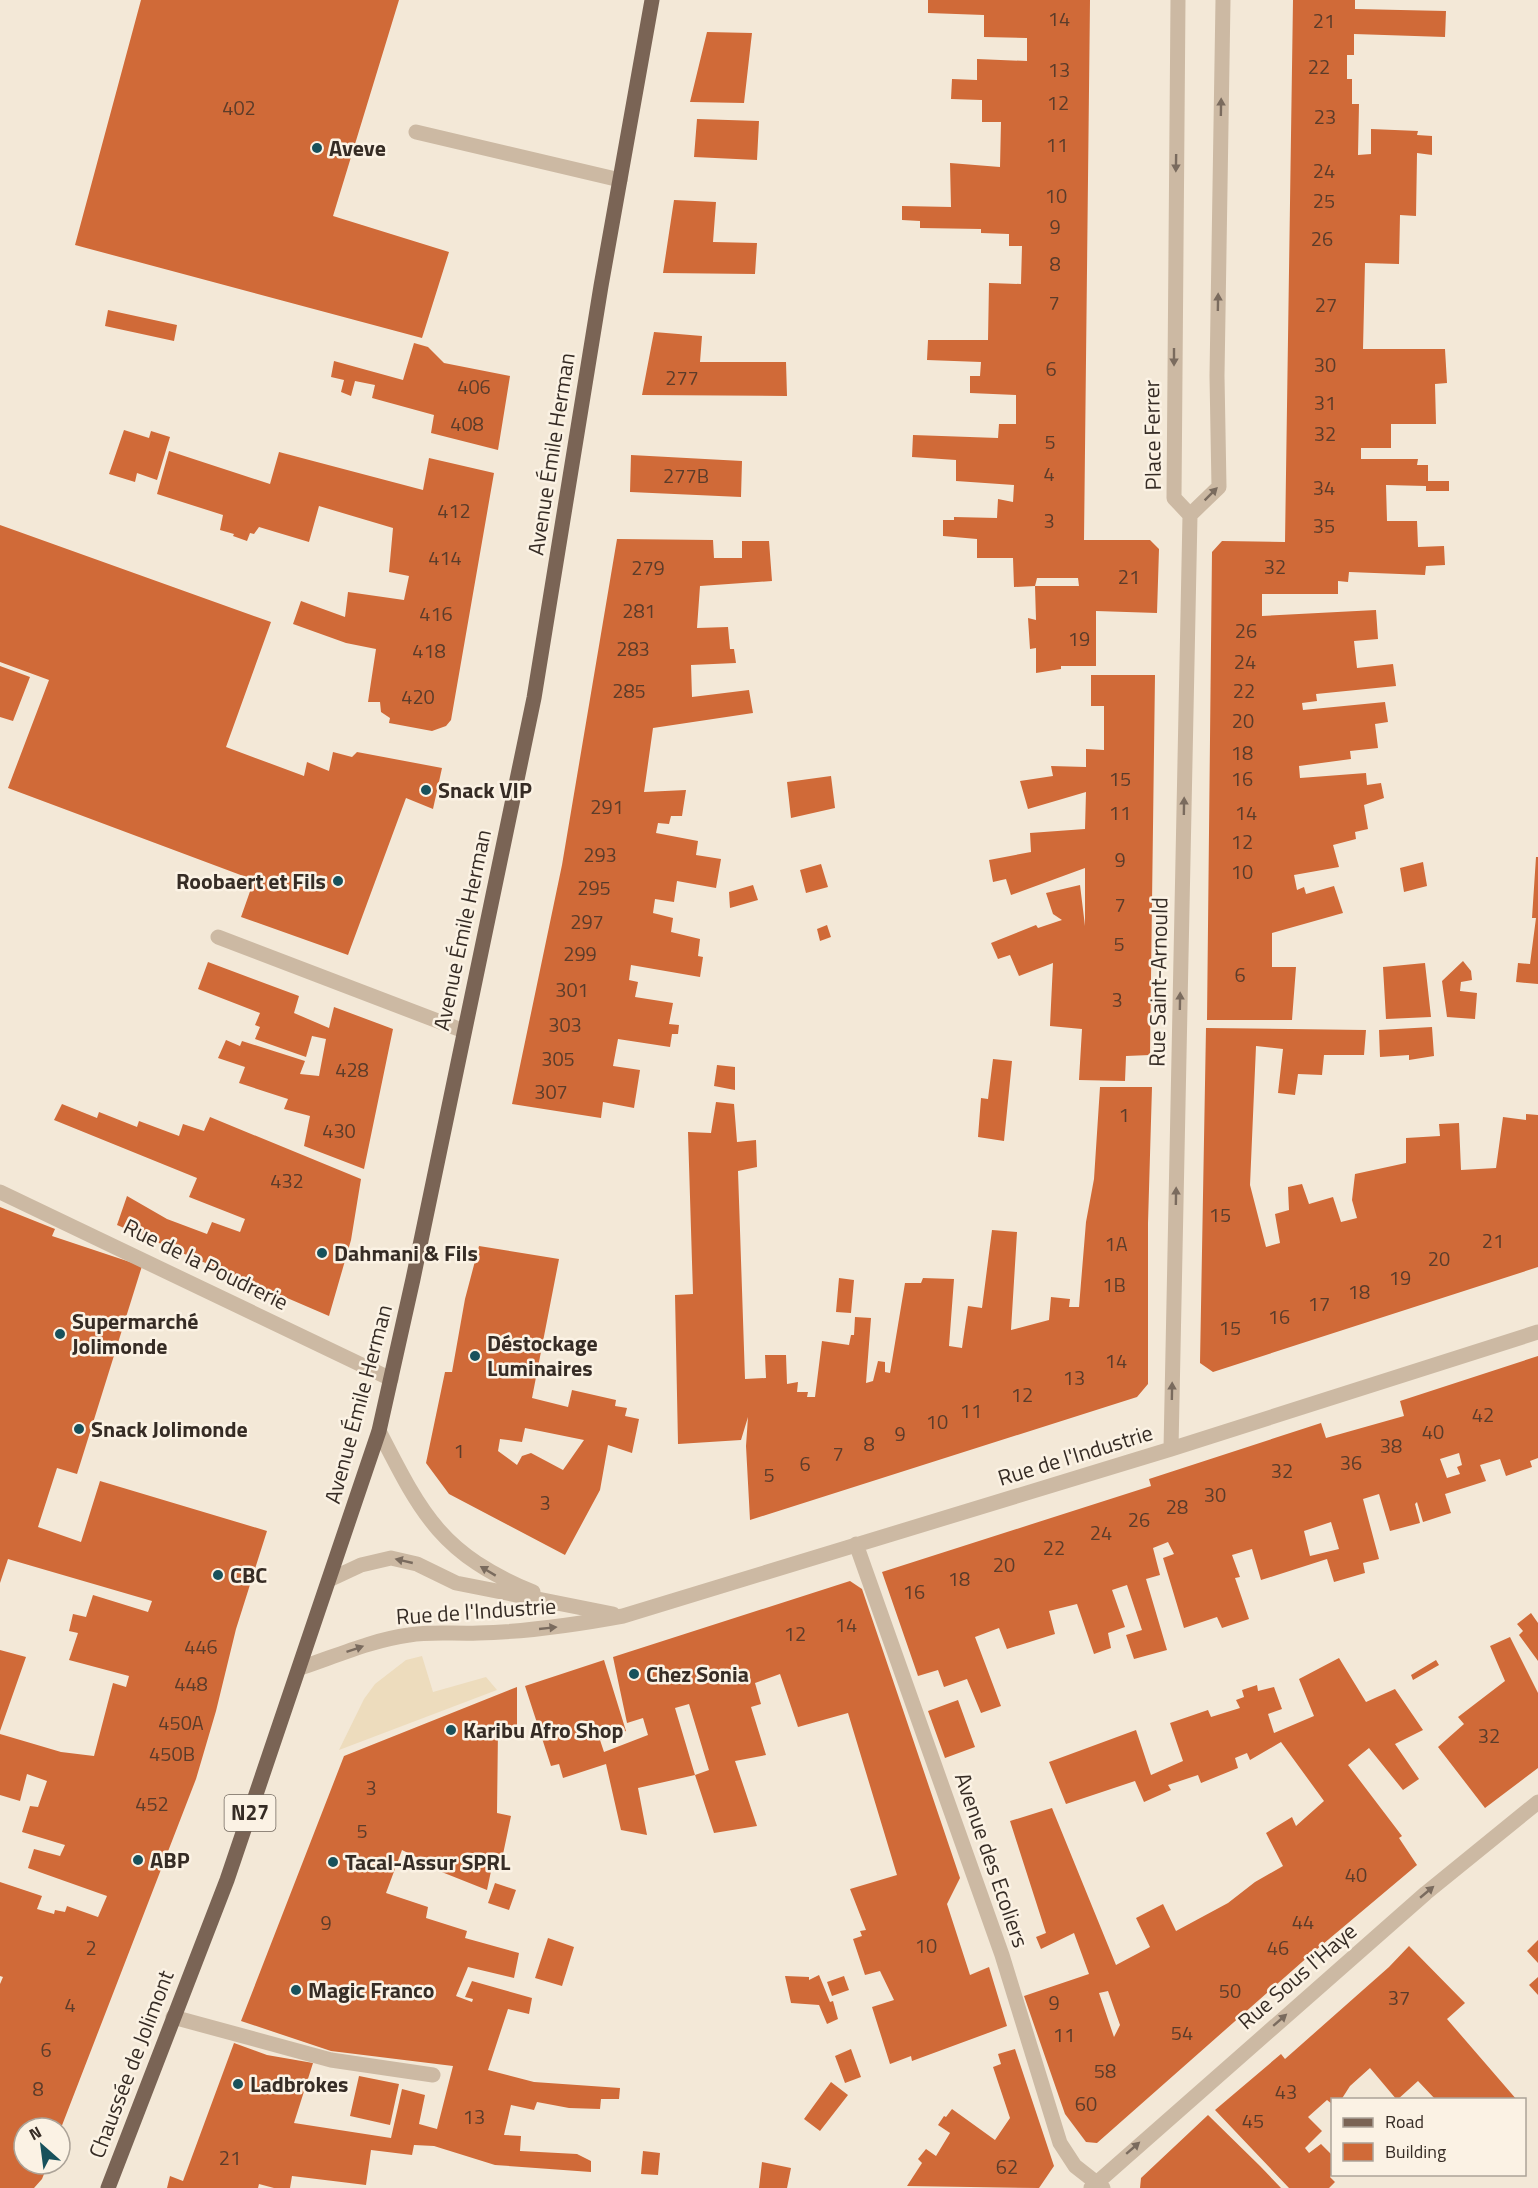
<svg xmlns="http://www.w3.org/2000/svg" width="1538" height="2188" font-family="'Titillium Web',sans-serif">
<rect width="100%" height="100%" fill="#f3e8d7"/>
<path fill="#eddcbd" d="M422,1656l11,36 53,-15 11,13 -158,60 25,-51 11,-15 31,-24z"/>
<path fill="#d06a38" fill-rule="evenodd" d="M141,0h258l-66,216 116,36 -27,86 -347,-93z
M928,0h162l-6,540h66l9,9 -2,64 -61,-2v55h-35v3l-25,4v-25l-6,1 -2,-31 8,2 -1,-34h44l-1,-8h-41l-2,8 -21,1 -1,-29h-36v-19l-34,-3v-16h11v-3l43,1 1,-19 15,3 1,-17 -58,-4v-21l-44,-3 1,-22 85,3 1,-14h17v-29l-46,-2v-17h10l1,-14 -54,-2 1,-20h60l1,-57 32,1 1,-38h-13v-12l-28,-1v-4l-61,-1v-7l-18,-1v-14l49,1 -1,-44 50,4 1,-45h-19v-22l-31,-1 1,-20 25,1v-21l50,2v-23l-43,-1v-22l-56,-2z
M1293,0h62v9l91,2 -1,26 -91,-3v21h-7v24h5v25h7l-1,51 13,-1v-25l47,2 -1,4 15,1v19l-15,-2 -1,63 -16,-1 -1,49 -34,-1 -2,86h82l2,34 -12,1 1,40h-45v24h-30v11h57l-1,6h11v16h21v10h-23v-5l-40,-1 1,36h30l1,26 26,-1 1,19 -19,1 -1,9 -76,-3 -1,10 -10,-1v13h-76v22l114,-6 2,29 -24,2 3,27 36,-4 3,22 -80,8 1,7 -15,2 1,7 82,-8 3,20 -13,2 3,24 -28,3 1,8 -52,7 1,12 66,-5 1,12 14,-2 3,15 -20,7 4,24 -13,3 1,7 -23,6 6,22 -45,8 3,15 7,-3 2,7 28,-8 9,27 -71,20v34h24l-4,53h-85l5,-468 10,-11 63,1z
M707,32l45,1 -8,70 -54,-1z
M697,119l62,2 -2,39 -63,-3z
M674,200l42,2 -3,40 44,1 -2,31 -92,-1z
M108,310l69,15 -3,16 -69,-15z
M654,332l48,4 -2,26h86l1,34 -145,-1z
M414,343l14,4 16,16 66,13 -12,74 -67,-17 3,-18 -62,-17 3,-13 -20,-4 -4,15 -10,-4 3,-12 -13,-3 3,-16 69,19z
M124,430l25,8 2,-7 19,6 -13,43 -20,-7 -2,9 -26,-8z
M169,451l101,33 9,-32 144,38 6,-32 65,15 -43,247 -5,6 -14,5 -43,-8 1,-5 -9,-6 -1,-10h-12l8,-53 -30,-6 -53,-19 8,-23 44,16 3,-25 56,8 5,-24 -20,-4 4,-44 -74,-22 -10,36 -50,-15 -5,7 -4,-1 -3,8 -14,-5 1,-2 -14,-4 3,-15 -66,-21z
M631,455l111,6 -1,36 -111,-5z
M0,525l271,97 -45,125 78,29 3,-14 22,9 4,-19 19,5 5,-5 85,16 -9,41 -27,-11 -58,157 -107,-38 13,-37 -246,-92 41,-108 -49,-18z
M617,539l96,1 1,18h28v-17h27l3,40 -72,5 -3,42 31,-1 2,22h4l2,14 -45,2 1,32 57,-7 4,23 -100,15 -9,64 42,-2 -4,26h-11l-2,8 -11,-1 -2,10 42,8 -2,14 25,4 -5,29 -39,-7 -3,21 -19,-3 -2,14 20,5 -2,14 29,7 -2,17 5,1 -3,20 -69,-12 -2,15 9,2 -3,15 38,6 -4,21 10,1 -1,9h-6l-2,13 -52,-8 -5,27 27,4 -6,38 -31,-6 -2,16 -89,-14 50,-239z
M0,666l30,11 -17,44 -13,-4z
M1091,675h64l-5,380 -24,1 -1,25 -46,-1 3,-51 -32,-3 3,-63 -34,13 -9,-21 -12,4 -7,-16 45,-18 2,3 24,-8 -9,-6 -7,-21 34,-8 5,41v-58l-74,27 -5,-16 -13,3 -4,-22 42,-8 -1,-19 55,-4 1,-37 -58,17 -8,-28 33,-5 -2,-10 35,1v-18l18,1v-44h-13z
M831,776l4,32 -44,10 -4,-36z
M1536,857h2v127l-22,-2 2,-19 12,1 6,-46h-4z
M1423,862l4,24 -23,6 -4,-24z
M821,864l7,23 -22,6 -6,-23z
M753,885l5,15 -28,8 -1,-16z
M827,925l4,12 -11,4 -3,-12z
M1463,961l8,10 1,9 -11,2 -1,9 17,2 -2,26 -28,-2 -5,-36z
M208,962l91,34 -5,17 35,15 5,-21 59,22 -29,140 -60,-23 6,-30 -26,-7 4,-10 -49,-16 6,-16 -27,-9 8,-18 14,6 2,-5 63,20 -5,13 19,2 7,-37 -14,-3 -6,21 -51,-18 5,-12 -5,-2 5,-12 -62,-24z
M1425,963l6,54 -45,2 -3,-52z
M1432,1027l2,29 -25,4v-5l-29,2 -1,-27z
M1206,1028l160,2 -2,25h-40l-2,20 -24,-1 -3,21 -17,-2 5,-44 -27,-3 -6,139 16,62 14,-4 -5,-29 14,-4 -1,-23 14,-3 7,20 24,-7 8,25 16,-4 -5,-18 3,-26 51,-11v-25l34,-2 -1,-12 20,-1 2,47 35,-2 7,-51 23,3v-6l12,1v152l-325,105 -13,-9z
M993,1059l19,2 -8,80 -26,-4 3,-39 7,1z
M717,1065l18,2v23l-21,-4z
M1100,1087h52l-4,136v161l-11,13 -387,123 -4,-74 2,-29 -7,23 -63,4 -3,-149 18,-1 -5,-162 23,1 5,-31 18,2 3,38 19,-2 1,27 -19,4 7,208 21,-1 -1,-23h21l1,29 11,-2 -1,10h11l-1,5h8l7,-56 27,4 2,-10h3l1,-18 16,1 -5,65 7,-2 5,-20 7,1v10l5,1 15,-90h16l2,-5 31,1 -5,67 13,2 6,-42 14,2 10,-78 25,2 -6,98 38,-10 2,-23 19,2 -1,8h10l7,-85 8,-43z
M62,1104l35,14 2,-6 38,15 2,-6 40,15 4,-12 21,7 6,-14 151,62 -10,61 -22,76 -212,-91 10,-29 40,23 40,15 5,-12 28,10 5,-13 -56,-22 8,-19 -143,-58z
M0,1207l55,22 -3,7 90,30 -65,208 -20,-6 -19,59 43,15 19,-61 167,50 -31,98 -20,82 -20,68 -135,349h-37v36h24l-6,15 -8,9h-34v-204l3,-7 -3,-1v-94l42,14 -5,13 17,5 1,-4 10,2 2,-6 31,11 9,-21 -79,-28 6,-19 26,7 5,-11 -43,-13 8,-26 8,1 9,-26 -20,-7 -7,27 -20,-6v-61l61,18 33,4 19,-73 13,4 3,-11 -60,-16 9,-27 -9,-2 4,-17 13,3 7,-22 55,17 4,-11 -144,-42 -8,24z
M479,1246l80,13 -27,139 36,9 4,-17 44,10 -1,6 12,2 -2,8 14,3 -7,34 -24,-8 -8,45 -35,65 -116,-61 -23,-31 19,-91h7l13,-73zM525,1428l59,12 -21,30 -32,-17 -9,3 -5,9 -19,-14 2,-12 22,3z
M839,1278l15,2 -3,33 -15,-1z
M1538,1356v102l-8,3 2,6 -26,9 -6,-17 -20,6 6,16 -41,13 6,19 -28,9 -6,-20 -2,2 5,19 -30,8 -11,-37 -16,5 16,60 -16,4 2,10 -31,9 -7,-23 -66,21 -9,-31 -20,6 8,22 -5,1 14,41 -27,9 -5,-11 -33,11 -21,-70 11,-4 -6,-12 -15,6 7,27 -14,4 21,71 -33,9 -8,-24 16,-5 -15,-45 -15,5 13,37 -17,6 3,15 -17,6 -17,-50 -28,7 6,23 -48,15 -8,-21 -24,9 26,69 -20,7 -14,-34 -23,8 -6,-17 -20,6 -36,-104 269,-86 -2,-7 172,-56 5,15 78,-22 -4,-15zM1459,1453l3,12 -5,2 3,7 -13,4 -7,-19zM1331,1522l8,27 -29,7 -6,-25z
M850,1581l12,8 98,289 -13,26 23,71 19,-8 18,59 -95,35 -1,-5 -21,8 -18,-57 22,-7 -14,-29 -15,4 -12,-36 9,-3 -2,-5 6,-1 -16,-41 47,-14 -49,-162 -50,14 -18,-53 -25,9 6,21 -10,3 15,48 -31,6 22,65 -43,7 -19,-58 14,-5 -20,-66 -14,4 20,67 -57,13 9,47 -26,-5 -15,-66 -43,14 -4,-14 -8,2 -26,-80 79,-26 22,71 -26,9 4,12 44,-17 -5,-17 -16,5 -14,-66z
M1531,1613l7,10v38l-19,-26 4,-4 -6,-7z
M1510,1637l28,56v75l-53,40 -47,-61 26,-23 -6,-7 47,-36 -15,-35z
M0,1650l26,7 -26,74z
M1339,1658l27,44 29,-13 28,41 -28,14 24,35 -16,11 -34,-42 -21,17 54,71 -3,2 18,27 -107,90 -213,188 -11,-1 -21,-28 -41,-118 65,-22 -15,-41 -33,16 -5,-12 10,-4 -36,-112 42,-13 64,157 34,-18 -14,-29 27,-14 13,27 52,-28 27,-21 28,-16 -17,-33 26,-16 4,9 28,-25 -43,-59 -31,18 -3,-7 -12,5 3,10 -37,15 -3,-8 -30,10 3,5 -27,12 -9,-21 -69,23 -17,-42 87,-32 15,45 32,-14 -13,-38 38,-13 3,7 29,-9 -4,-8 8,-3 -2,-7 15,-5 1,6 16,-4 8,22 -14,5 6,19 40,-17 -15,-37zM1108,1991l12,34 -6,12 -15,-44z
M1436,1660l3,5 -26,15 -2,-5z
M517,1687v42h-19l-1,84 14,3 -9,43 -8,-2 -7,33 -68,-27 1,-4 -18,-9 -16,43 42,14 -2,11 41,13 -2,7 54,15 -5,25 -46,-11 -12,29 16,6 1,-3 -8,-2 7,-16 60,17 -3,16 -21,-5 -20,61 46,12 86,6 -1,11h-18l-1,10 -31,-1 -32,-6 -3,8 -23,-5 -7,30 17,1 -1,15 57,3 14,7v11l-96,-7 -61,-19 -20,-1 -2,10 -41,-5 -5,35 -74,-9 -2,12h-16l-15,-4 -1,4h-91l3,-12 13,5 51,-138 33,12 46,8 -19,60 97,15 11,-49 23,6 -6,29 18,5 16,-63 -122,-15 -90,-30 103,-265z
M958,1700l17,47 -30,11 -17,-47z
M495,1883l21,7 -7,20 -21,-7z
M548,1938l26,9 -12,39 -27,-8z
M1538,1940v23l-11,-12z
M1409,1946l56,57 -18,16 70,81h-81l-18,-19 -21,19 -27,-32 -20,18 -9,14h-9v4l-5,-4 -19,17 14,14 -17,17 4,5 12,-9 11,11v19l-2,3 5,5 -6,6h-40l-74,-78 66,-56 4,5 104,-92z
M819,1975l11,27 3,-1 5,18 -11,5 -8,-19 -28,-2 -6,-27 24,1v3z
M844,1976l5,14 -17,6 -5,-14z
M1538,1977v18l-9,-10z
M851,2049l10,28 -16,6 -10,-27z
M1015,2049l39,117 -15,22 -132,-2 15,-23 -4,-4 8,-10 10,7 14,-23 -12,-8 6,-9 2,1 6,-8 43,31 15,-22 -17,-51 8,-3 -3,-10z
M359,2076l40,8 -9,41 -40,-9z
M831,2082l17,13 -28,36 -16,-12z
M1208,2115l52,51 21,22h-141l1,-10z
M643,2151l17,2 -2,22 -17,-1z
M762,2162l29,6 -4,20h-28z"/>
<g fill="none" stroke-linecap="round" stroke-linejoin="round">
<path stroke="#ccb9a3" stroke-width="15" d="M1178,0l-4,498 16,17 29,-28 -2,-111 6,-376
M416,132l204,48
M218,937l246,94
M0,1192l391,187
M379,1431c43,84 62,123 154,161
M1171,1449l19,-934
M856,1544l146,411 58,188 15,23 28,22
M331,1579l30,-14 30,-7 26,6 39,19 157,31
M300,1668c36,-12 72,-28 109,-33 23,-4 45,-1 69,-2 49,-1 96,-8 145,-17l548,-167 367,-117
M173,2017l158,43 102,15
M1091,2188l335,-295 112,-91"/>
<path stroke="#7a6455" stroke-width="15" d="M108,2188l119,-308 152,-449 34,-152 121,-581 67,-412 51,-286"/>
</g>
<defs><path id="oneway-solid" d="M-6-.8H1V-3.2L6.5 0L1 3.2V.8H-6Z" transform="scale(1.5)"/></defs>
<g fill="#7a6b5e">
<use href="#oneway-solid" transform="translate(1221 107) rotate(-89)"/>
<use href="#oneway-solid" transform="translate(1176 163) rotate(91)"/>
<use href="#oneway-solid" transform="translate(1218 302) rotate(-89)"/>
<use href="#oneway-solid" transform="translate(1174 357) rotate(90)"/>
<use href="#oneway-solid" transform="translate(1211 494) rotate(-45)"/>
<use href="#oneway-solid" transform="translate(1184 806) rotate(-89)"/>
<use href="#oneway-solid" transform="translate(1180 1001) rotate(-89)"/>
<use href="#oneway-solid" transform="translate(1176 1196) rotate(-89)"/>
<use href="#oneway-solid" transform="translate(1172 1391) rotate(-89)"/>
<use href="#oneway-solid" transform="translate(404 1561) rotate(-167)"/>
<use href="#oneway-solid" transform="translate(488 1571) rotate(-149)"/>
<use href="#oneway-solid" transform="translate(548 1628) rotate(-6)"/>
<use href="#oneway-solid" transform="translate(355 1649) rotate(-19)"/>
<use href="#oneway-solid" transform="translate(1427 1892) rotate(-40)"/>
<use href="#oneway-solid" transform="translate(1280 2020) rotate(-41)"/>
<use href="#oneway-solid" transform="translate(1133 2148) rotate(-41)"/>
</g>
<g fill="#18515b" stroke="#fbf2e4" stroke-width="2">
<circle cx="317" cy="148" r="6"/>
<circle cx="426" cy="790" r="6"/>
<circle cx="338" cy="881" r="6"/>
<circle cx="322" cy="1253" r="6"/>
<circle cx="60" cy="1334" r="6"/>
<circle cx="475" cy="1356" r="6"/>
<circle cx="79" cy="1429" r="6"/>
<circle cx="218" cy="1575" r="6"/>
<circle cx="634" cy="1674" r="6"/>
<circle cx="451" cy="1730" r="6"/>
<circle cx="138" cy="1860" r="6"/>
<circle cx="333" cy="1862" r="6"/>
<circle cx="296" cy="1990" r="6"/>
<circle cx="238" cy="2084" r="6"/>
</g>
<g text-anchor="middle" stroke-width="5" stroke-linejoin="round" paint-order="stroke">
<g font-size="20" fill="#5c3c2a">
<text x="1059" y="26">14</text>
<text x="1324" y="28">21</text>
<text x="1319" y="74">22</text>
<text x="1059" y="77">13</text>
<text x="1058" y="110">12</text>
<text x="239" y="115">402</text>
<text x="1325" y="124">23</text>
<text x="1057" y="152">11</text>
<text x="1324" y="178">24</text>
<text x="1056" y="203">10</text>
<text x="1324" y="208">25</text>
<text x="1055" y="234">9</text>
<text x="1322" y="246">26</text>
<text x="1055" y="271">8</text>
<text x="1054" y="310">7</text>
<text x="1326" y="312">27</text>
<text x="1325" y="372">30</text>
<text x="1051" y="376">6</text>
<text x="682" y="385">277</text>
<text x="474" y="394">406</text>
<text x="1325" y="410">31</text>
<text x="467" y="431">408</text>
<text x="1325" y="441">32</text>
<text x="1050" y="449">5</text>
<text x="1049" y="481">4</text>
<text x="686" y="483">277B</text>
<text x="1324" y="495">34</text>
<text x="454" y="518">412</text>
<text x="1049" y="528">3</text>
<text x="1324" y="533">35</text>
<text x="445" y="565">414</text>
<text x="1275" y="574">32</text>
<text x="648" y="575">279</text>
<text x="1129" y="584">21</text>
<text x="639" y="618">281</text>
<text x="436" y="621">416</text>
<text x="1246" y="638">26</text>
<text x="1079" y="646">19</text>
<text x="633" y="656">283</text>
<text x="429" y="658">418</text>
<text x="1245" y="669">24</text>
<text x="629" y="698">285</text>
<text x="1244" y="698">22</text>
<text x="418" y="704">420</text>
<text x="1243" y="728">20</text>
<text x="1242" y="760">18</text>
<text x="1120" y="786">15</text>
<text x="1242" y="786">16</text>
<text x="607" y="814">291</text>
<text x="1120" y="820">11</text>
<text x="1246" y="820">14</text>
<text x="1242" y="849">12</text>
<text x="600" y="862">293</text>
<text x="1120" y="867">9</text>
<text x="1242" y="879">10</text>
<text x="594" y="895">295</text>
<text x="1120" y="912">7</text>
<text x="587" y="929">297</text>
<text x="1119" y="951">5</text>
<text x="580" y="961">299</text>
<text x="1240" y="982">6</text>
<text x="572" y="997">301</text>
<text x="1117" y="1007">3</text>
<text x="565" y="1032">303</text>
<text x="558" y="1066">305</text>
<text x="352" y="1077">428</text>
<text x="551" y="1099">307</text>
<text x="1124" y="1122">1</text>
<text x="339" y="1138">430</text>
<text x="287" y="1188">432</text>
<text x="1220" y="1222">15</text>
<text x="1493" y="1248">21</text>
<text x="1116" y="1251">1A</text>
<text x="1439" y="1266">20</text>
<text x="1400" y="1285">19</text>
<text x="1114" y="1292">1B</text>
<text x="1359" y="1299">18</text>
<text x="1319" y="1311">17</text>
<text x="1279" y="1324">16</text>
<text x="1230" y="1335">15</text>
<text x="1116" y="1368">14</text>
<text x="1074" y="1385">13</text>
<text x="1022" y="1402">12</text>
<text x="971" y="1418">11</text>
<text x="1483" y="1422">42</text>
<text x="937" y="1429">10</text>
<text x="1433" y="1439">40</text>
<text x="900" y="1441">9</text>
<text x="869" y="1451">8</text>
<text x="1391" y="1453">38</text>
<text x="459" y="1458">1</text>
<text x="838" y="1461">7</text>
<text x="1351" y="1470">36</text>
<text x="805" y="1471">6</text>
<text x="1282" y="1478">32</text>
<text x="769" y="1482">5</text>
<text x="1215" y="1502">30</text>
<text x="545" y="1510">3</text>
<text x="1177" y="1514">28</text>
<text x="1139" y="1527">26</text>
<text x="1101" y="1540">24</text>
<text x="1054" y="1555">22</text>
<text x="1004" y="1572">20</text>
<text x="959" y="1586">18</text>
<text x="914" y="1599">16</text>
<text x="846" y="1632">14</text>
<text x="795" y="1641">12</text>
<text x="201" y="1654">446</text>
<text x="191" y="1691">448</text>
<text x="181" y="1730">450A</text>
<text x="1489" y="1743">32</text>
<text x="172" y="1761">450B</text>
<text x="371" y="1795">3</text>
<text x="152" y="1811">452</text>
<text x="362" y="1838">5</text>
<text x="1356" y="1882">40</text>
<text x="1303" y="1929">44</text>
<text x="326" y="1930">9</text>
<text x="926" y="1953">10</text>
<text x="91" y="1955">2</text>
<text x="1278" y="1955">46</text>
<text x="1230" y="1998">50</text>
<text x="1399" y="2005">37</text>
<text x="1054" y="2010">9</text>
<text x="70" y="2012">4</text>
<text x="1182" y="2040">54</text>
<text x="1064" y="2042">11</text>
<text x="46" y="2057">6</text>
<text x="1105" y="2078">58</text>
<text x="38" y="2096">8</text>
<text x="1286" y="2099">43</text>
<text x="1086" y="2111">60</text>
<text x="474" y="2124">13</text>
<text x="1253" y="2128">45</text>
<text x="230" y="2165">21</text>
<text x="1007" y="2174">62</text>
</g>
<rect fill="#fbf2e4" stroke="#71675e" stroke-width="1.5" x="224.5" y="1795" width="51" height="36" rx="4.5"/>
<g font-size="21" font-weight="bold" fill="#362c25">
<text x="250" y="1820">N27</text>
</g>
<g font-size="22" font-weight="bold" fill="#362c25" stroke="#fbf2e4" text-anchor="start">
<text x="329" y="156">Aveve</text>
<text x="438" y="798">Snack VIP</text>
<text x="326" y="889" text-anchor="end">Roobaert et Fils</text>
<text x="334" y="1261">Dahmani &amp; Fils</text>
<text x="72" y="1329">Supermarché<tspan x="72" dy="25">Jolimonde</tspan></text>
<text x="487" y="1351">Déstockage<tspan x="487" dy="25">Luminaires</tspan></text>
<text x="91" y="1437">Snack Jolimonde</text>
<text x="230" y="1583">CBC</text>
<text x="646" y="1682">Chez Sonia</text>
<text x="463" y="1738">Karibu Afro Shop</text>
<text x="150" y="1868">ABP</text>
<text x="345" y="1870">Tacal-Assur SPRL</text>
<text x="308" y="1998">Magic Franco</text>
<text x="250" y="2092">Ladbrokes</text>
</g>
<g font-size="22" fill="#362c25" stroke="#fbf2e4">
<text transform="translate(1152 435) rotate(-91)" y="8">Place Ferrer</text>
<text transform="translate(551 454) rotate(-81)" y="8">Avenue Émile Herman</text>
<text transform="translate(462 930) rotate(-78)" y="8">Avenue Émile Herman</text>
<text transform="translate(1158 982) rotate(-89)" y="8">Rue Saint-Arnould</text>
<text transform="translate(206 1264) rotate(26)" y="8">Rue de la Poudrerie</text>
<text transform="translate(358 1404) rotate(-75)" y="8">Avenue Émile Herman</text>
<text transform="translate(1075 1455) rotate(-17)" y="8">Rue de l'Industrie</text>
<text transform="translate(476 1611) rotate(-4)" y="8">Rue de l'Industrie</text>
<text transform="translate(992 1860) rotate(71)" y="8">Avenue des Ecoliers</text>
<text transform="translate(1297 1976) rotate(-41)" y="8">Rue Sous l'Haye</text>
<text transform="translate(131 2064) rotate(-69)" y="8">Chaussée de Jolimont</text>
</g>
</g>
<rect x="1331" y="2098" width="195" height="78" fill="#fbf2e4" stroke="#aca398" stroke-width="1.5"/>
<rect x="1343" y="2118" width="30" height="9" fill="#7a6455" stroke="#aca398" stroke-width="1.5"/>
<text x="1385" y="2128" font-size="18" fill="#362c25">Road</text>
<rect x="1343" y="2143" width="30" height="18" fill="#d06a38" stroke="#aca398" stroke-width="1.5"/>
<text x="1385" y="2158" font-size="18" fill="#362c25">Building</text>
<g transform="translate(42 2146) rotate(332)"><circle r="28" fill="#fbf2e4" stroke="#aca398" stroke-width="1.5"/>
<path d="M0-4.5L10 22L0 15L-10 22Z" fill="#18515b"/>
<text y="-9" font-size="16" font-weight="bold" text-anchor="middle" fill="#362c25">N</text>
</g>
</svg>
